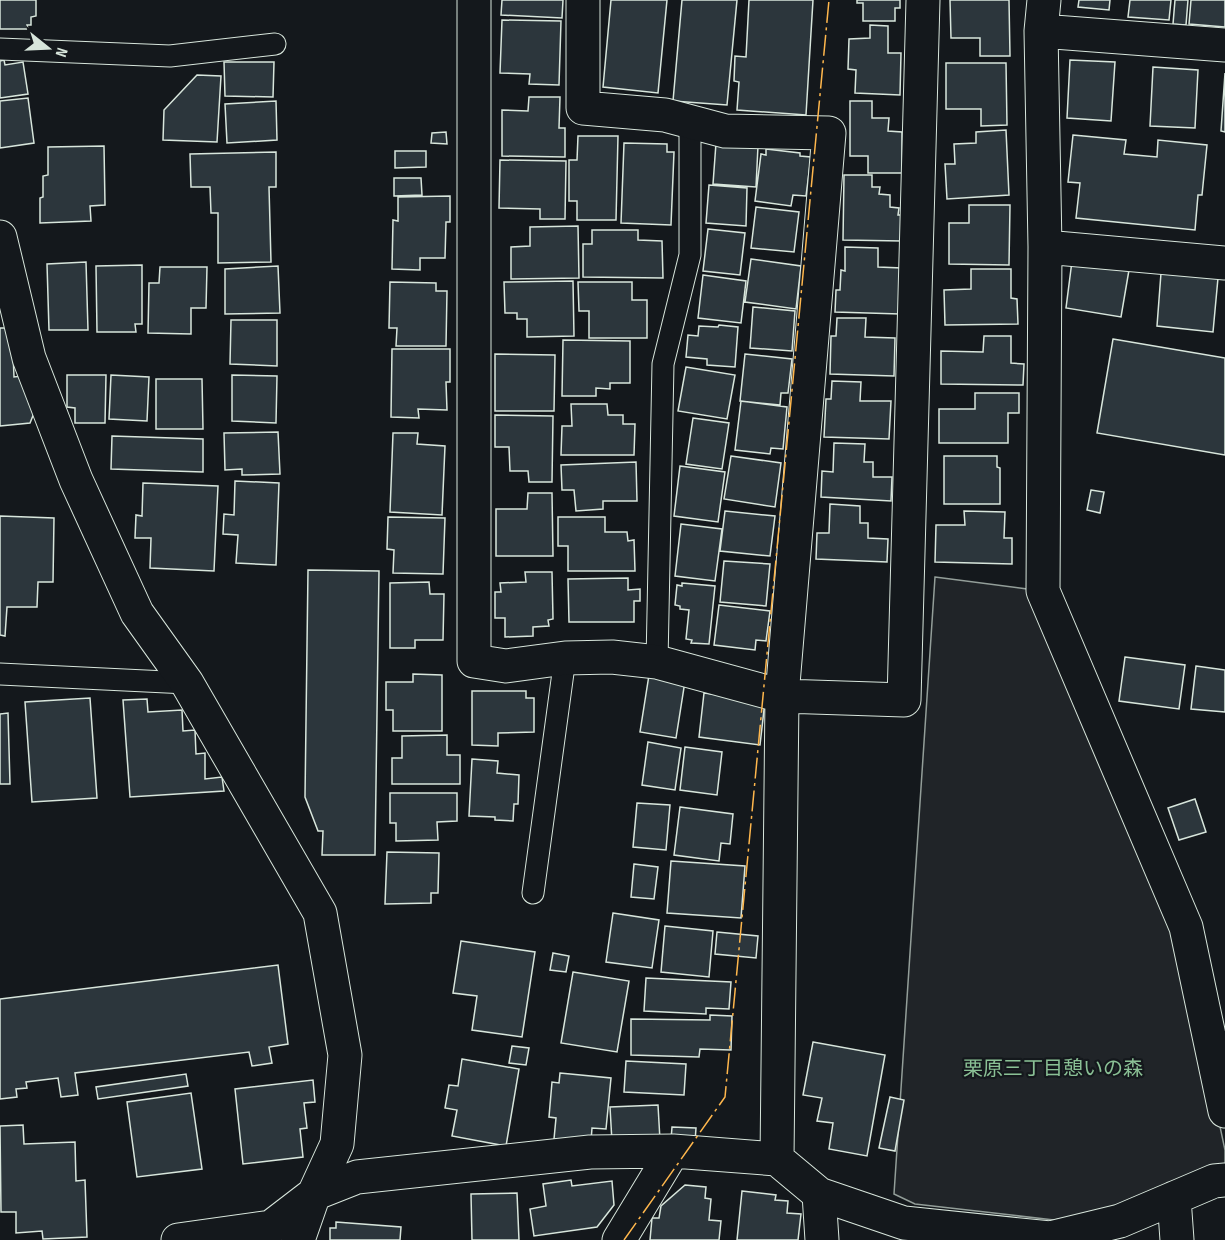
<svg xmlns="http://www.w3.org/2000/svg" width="1225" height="1240" font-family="'Sofia Sans Condensed','Noto Sans JP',sans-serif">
<rect width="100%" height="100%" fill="#14181c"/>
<path fill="#202428" stroke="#939e99" stroke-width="1.5" d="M935,577l92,12 151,340 47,221v23l-109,38 -62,9 -139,-16 -21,-10z"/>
<path fill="#2c363c" stroke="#d8e6dc" stroke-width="1.5" d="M0,0h36v16l-5,1v8h-4l1,4h-28z
M502,0h61l-1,18 -61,-3z
M611,0h56l-9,93 -55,-6z
M682,0h55l-10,105 -54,-4z
M749,0h64l-7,115 -69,-5 2,-28 -5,-1 1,-25 11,1z
M857,0h43v8h-5v13h-32v-18h-6z
M950,0h59l1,56h-30v-18h-29z
M1079,0h31l-1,10 -31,-3z
M1130,0h41l-2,20 -41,-3z
M1175,0h13l-2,25 -13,-1z
M1191,0h34v27l-36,-3z
M502,20l59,1 -2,64 -30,-1 1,-10 -30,-1z
M870,25l18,1v27h13l-1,42 -45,-2 1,-23 -8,-1 1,-30 21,-1z
M4,60l1,5 18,-3 5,32 -28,4v-37z
M1070,60l45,2 -4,59 -44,-3z
M224,62h50l-1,35 -48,-1z
M946,63h60l1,62 -26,1v-17h-35z
M1153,67l45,3 -3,58 -45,-2z
M1225,73v59l-4,-1z
M197,75l24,1 -4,66 -54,-2 1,-30z
M529,97h31l-1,31h6v29l-63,-1v-46l26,1z
M28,98l6,45 -34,5v-47z
M276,101l1,39 -50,3 -2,-39z
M850,101h22v17h17l-1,13 14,1v41h-34v-17h-18z
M1006,130l3,65 -62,4 -2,-35h10l-1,-20 22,-1v-11z
M446,132l1,12 -16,-1 1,-10z
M1073,135l53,5 -2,14 33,3 1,-17 49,5 -5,50h-4l-3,35 -119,-12 4,-35 -12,-1z
M578,136h40l-2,84h-39v-19h-8v-41h8z
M624,143l43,1v8h7l-3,73 -50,-2z
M716,143l42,3 -2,41 -43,-3z
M104,146l1,59 -15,1 1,15 -51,2v-25l3,-1v-21l5,-1v-28z
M766,149l34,4v3l11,1 -5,39 -13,-1 -2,11 -36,-5 6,-47 5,1z
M395,151h31v16l-31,1z
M276,152v35h-7l2,75 -53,1v-50h-7l-1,-26h-19l-1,-33z
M500,160l66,1 -1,58h-25v-10l-41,-1z
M844,175h28v12h8l-1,7 11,1v12l9,1 -1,7h5l-1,26 -59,-1z
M394,178h27l1,17 -28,1z
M709,185l38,3 -1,38 -40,-3z
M450,196v26h-4l-1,36h-25v12l-28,-1 1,-49 5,1v-24z
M969,205h41l-1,60 -60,-1v-41h20z
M756,207l43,5 -5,40 -43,-4z
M578,226l1,52 -68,1v-32l19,-1v-19z
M708,229l37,4 -5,42 -37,-4z
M592,230h46v10l24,1 1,37 -80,-1v-33h9z
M845,247l33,1v19l24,1 -2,46 -65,-2 1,-22h4l1,-20 4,1z
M751,259l50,7 -5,43 -51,-7z
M1072,261l57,9 -8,47 -55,-9z
M86,262l2,68h-39l-2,-66z
M142,265v59h-7l1,8h-39l-1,-66z
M278,266l2,47 -55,1v-45z
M160,267h47l-1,41h-15v26l-43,-1 1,-50h10z
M971,269h40v29l6,1 1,25 -73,1 -1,-35 27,-1z
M1161,273l57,5 -5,54 -56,-6z
M703,275l43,6 -5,42 -43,-5z
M573,281l1,55 -47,1v-18h-10v-6h-12l-1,-31z
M390,282l46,1v8h11l-1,55h-50l1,-18h-8z
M578,282h54v18h15v38h-58v-27h-10z
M753,307l42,4 -3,40 -42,-3z
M837,318h29l-1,19 30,1 -1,38 -64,-2 1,-38h5z
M231,320h46v46l-47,-2z
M719,325l19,2 -3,40 -28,-2v-6l-21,-2 2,-22 10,1 1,-10 19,1z
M0,328h12l2,49 8,-1 14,32 -6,15 -30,3z
M984,336h27v27l13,1 -1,21 -82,-1v-33l42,1z
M1113,339l112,19v97l-128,-22z
M563,340l67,1v42h-20v6l-14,-1v8h-34z
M392,349h58v33h-4l1,28 -29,-1 1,9 -28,-1z
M495,354l60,1 -1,56h-59z
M745,354l47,5 -4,34h-7l-1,12 -40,-4z
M686,367l49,8 -8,44 -49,-8z
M67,375h39l-1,48h-30v-15l-8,-1z
M111,375l38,2 -2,44 -38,-2z
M232,375l45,1 -1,47 -44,-2z
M156,379h46l1,50h-47z
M832,381l29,1 -1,19h31l-2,38 -65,-2 2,-38h5z
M975,393h44v20h-11v30h-69v-34h36z
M741,401l46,6 -4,42 -12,-1 -1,6 -35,-4z
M571,404h36l1,11h15v9h12l-1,31h-73l1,-29h10z
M495,415l58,1 -1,66h-23l-1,-11h-18l-1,-24h-14z
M693,418l36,5 -7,46 -36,-5z
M278,432l2,42 -38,1v-6l-17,1 -1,-37z
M393,433h25l-1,11 28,2 -3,69 -52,-3z
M112,436l91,3v33l-92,-3z
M834,443l31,1 -1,18h9v15h19l-1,24 -70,-4 1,-26 11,1z
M731,456l50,7 -6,44 -51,-8z
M944,456h53v11l3,1v36h-56z
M636,462l1,39h-34v8l-27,2 -2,-21h-12l-1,-25z
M680,466l45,6 -7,50 -44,-6z
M235,481l44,2 -3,82 -40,-2 2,-28 -15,-1 1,-20 10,1z
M143,483l75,3 -4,85 -64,-3 1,-30h-16l1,-23 6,1z
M1091,490l13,2 -4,21 -13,-3z
M528,493h24l1,63h-57v-47h31z
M830,504l30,2v17h8v15l20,1 -1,23 -71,-3 1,-26h12z
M725,511l50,5 -5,40 -50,-5z
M964,511l41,1 -1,26h8v26l-77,-2 1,-37h29z
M0,516l54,2 -1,64h-15l-1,25h-30l-2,29 -5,-1z
M388,517l57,1 -2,56 -50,-1 1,-23 -7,-1z
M558,517h47v15h22l1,9 6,-1 1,31h-67v-25h-10z
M681,524l41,5 -7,52 -40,-5z
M724,561l46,3 -4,42 -46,-4z
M308,570l71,1 -4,284h-53l1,-24h-5l-13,-34z
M525,572h27l1,47 -5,1 1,6 -16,1v9l-28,1v-19h-10v-26h6l-1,-9 26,-1z
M628,578v12l12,-1v12h-6v21h-65l-1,-43z
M429,582l1,12h14l-1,46h-28v8h-25v-65z
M682,583l33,3 -6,58 -18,-1 1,-3 -6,-1 3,-29 -9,-1v-3l-5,-1 2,-20 5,1z
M719,605l51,6 -4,30 -10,-1 -1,10 -41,-5z
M1125,657l60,8 -6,44 -60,-8z
M1196,666l29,4v42l-34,-3z
M413,674l29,1v56h-49v-21h-7v-28h27z
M649,675l36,6 -9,57 -36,-6z
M472,691h54v7h8v34l-36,1v13l-26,-1z
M704,693l61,8 -5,44 -61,-8z
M90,698l7,100 -65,4 -7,-100z
M147,699l1,13 34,-2 1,21 12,-1 1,24 9,-1v26l17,-2 2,14 -94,6 -7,-97z
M8,713l2,71h-10v-70z
M447,735v20h13v29h-68v-26h10v-22z
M648,742l33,6 -6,42 -33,-5z
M685,747l37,5 -5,43 -37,-5z
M472,759l26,2 -1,12 22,2 -1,29h-4l-1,17 -18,-1v-3l-26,-1z
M390,793h67v28l-20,1 1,18 -42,1v-18h-6z
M1195,799l11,33 -27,8 -11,-32z
M637,803l33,2 -4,45 -33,-3z
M680,807l53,7 -3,30 -9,-1 -2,18 -45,-6z
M387,852l52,1 -1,40h-7v10l-46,1z
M671,861l74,5 -4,52 -74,-5z
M634,864l24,3 -4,32 -23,-2z
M613,913l46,7 -7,48 -46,-6z
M665,926l48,5 -4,46 -48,-5z
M717,932l41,4 -2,22 -41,-4z
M461,941l74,11 -13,85 -50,-7 5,-34 -24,-3z
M553,953l16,3 -3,16 -16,-2z
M278,965l10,79 -19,3 3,16 -20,3 -3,-14 -174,21 3,22 -17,2 -3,-19 -32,4 1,6 -11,1 1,8 -17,2v-100z
M573,972l56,9 -12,71 -56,-9z
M646,978l85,4 -2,27 -23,-1v6l-62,-3z
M710,1015l22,1 -1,34 -31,-1 -1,8 -68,-2v-36l79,1z
M813,1042l72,13 -18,101 -38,-7 4,-26 -16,-2 5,-23 -19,-3z
M512,1046l17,2 -3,17 -17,-2z
M462,1059l57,10 -13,77 -54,-10 5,-26 -12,-2 4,-23 9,1z
M626,1061l60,3 -2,31 -60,-3z
M560,1073l51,5 -5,51 -14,-1 -1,13 -37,-2 2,-21 -7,-1 3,-35 7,1z
M186,1074l2,12 -90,13 -2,-12z
M313,1080l2,22 -11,1 3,25 -7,1 3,28 -60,7 -8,-75z
M191,1093l11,76 -65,8 -10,-75z
M890,1097l14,3 -9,51 -16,-3z
M658,1105l2,35 -48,2 -2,-35z
M23,1125l1,19 51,-2 1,39 9,-1 2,57 -44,2 -1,-8 -26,2v-21h-15l-1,-86z
M672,1127l24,1 -1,14 -24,-2z
M571,1180l1,6 40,-5 2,24 -17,22 -63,9 -4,-27 16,-3 -3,-22z
M685,1185l21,2 -1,11 6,1 -2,21 12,1 -2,19h-69l2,-22h7l2,-12z
M742,1191l34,4 -1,5 13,1 -1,12 14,1 -3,26h-61z
M517,1193l2,47h-47l-1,-46z
M336,1222l65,5 -1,13h-70v-12h6z"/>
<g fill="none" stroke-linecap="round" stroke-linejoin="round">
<g stroke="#d8e6dc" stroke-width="23">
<path id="lane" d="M0,49l170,7 105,-12
M657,662l6,-298 27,-109v-133
M0,674l187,9
M533,893l32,-235"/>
</g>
<g stroke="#d8e6dc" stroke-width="35">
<path id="street" d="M474,0v661l32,5 59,-8 47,-1 45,5 125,34 122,4 19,-700
M583,0v108l82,7 60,16 104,2 -47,563 -5,463
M1044,0l-3,31 4,216 -2,344 143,336 39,184
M1041,31l184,14
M0,237l29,121 47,122 61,133 50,70 133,230 25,142 -8,89 -23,50 -16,46
M1045,247l180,16
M819,1194l3,46
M1174,1198l3,42
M178,1240l93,-13 43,-33 43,-17 233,-25 83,-1 104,8 42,35 85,29 146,15 70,-17 94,-40 11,-1
M619,1240l54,-89"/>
</g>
<use href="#lane" stroke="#14181c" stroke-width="21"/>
<use href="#street" stroke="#14181c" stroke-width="33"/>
<path stroke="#ffb74d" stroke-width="1.5" stroke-dasharray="21 4.5 3 4.5" stroke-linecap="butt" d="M624,1240l101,-143 104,-1097"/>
</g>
<g text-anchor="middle" stroke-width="4.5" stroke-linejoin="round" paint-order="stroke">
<g font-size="20" fill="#8ac095" stroke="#14181c">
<text x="1053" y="1075">栗原三丁目憩いの森</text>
</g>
</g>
<g transform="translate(48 48) rotate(108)" stroke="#14181c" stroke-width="4.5" paint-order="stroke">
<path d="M0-4.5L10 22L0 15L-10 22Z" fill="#d8e6dc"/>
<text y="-9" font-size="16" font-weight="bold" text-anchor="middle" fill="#d8e6dc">N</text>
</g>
</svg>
